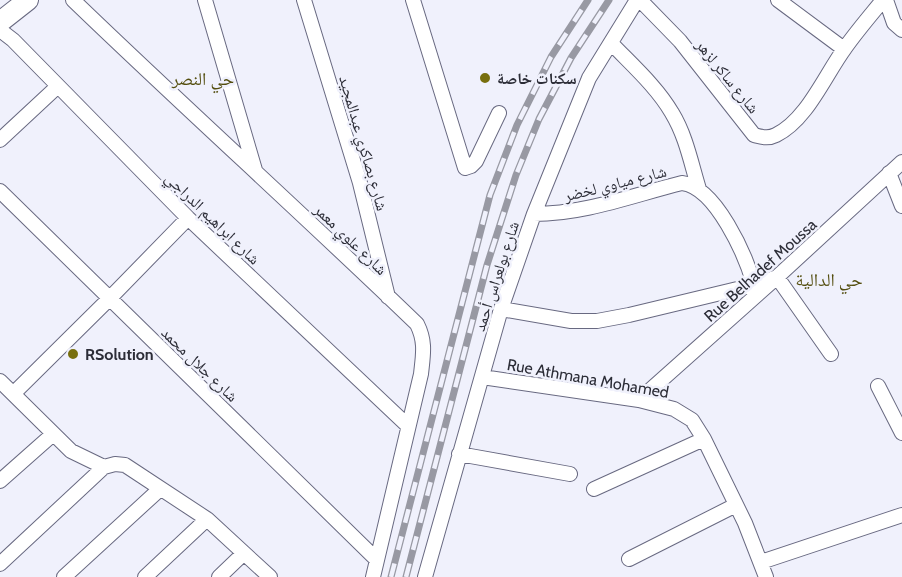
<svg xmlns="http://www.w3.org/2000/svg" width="902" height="577" font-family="Cabin,'Noto Naskh Arabic',sans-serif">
<rect width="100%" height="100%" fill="#f0f1fc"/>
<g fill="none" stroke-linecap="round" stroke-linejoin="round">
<g stroke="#686981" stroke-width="16">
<path id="street" d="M73,0c113,109 231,215 344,324 9,18 6,31 4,50l-48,203
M205,0l50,170
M304,0l56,183 28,114
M413,0l52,168 6,-2 5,-5 23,-48
M640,0l40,41 74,94c8,2 14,4 22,0 31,-15 49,-60 69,-87 12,-17 25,-32 38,-48
M778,0l66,49
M886,0l8,23 8,7
M0,30l13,10 175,178 220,208
M611,43c21,22 46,44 61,70 14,23 19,50 27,76
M0,140l58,-54
M889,173l13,33
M0,191l377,369
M534,214c51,0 99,-19 148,-31 34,4 64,73 72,102
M501,309l70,12h26l32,-6 125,-30 23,-8 54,77
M482,377l157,23 35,9 18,11 12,19 41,84 21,54
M0,381l71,70 33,16 11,-3 10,1 82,54 63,58
M878,386l24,47
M14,393l96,-95 78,-80
M639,400l138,-123 125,-115
M459,454l111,20
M0,481l52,-46
M594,489l110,-50
M629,559l107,-54
M761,562l141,-47
M0,564l104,-97
M64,577l96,-88
M145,577l62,-58
M219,577l24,-23
M425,577l76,-268 33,-95 55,-136 48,-78"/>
</g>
<g stroke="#686981" stroke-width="22">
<path id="secondary" d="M0,22l28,-22"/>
</g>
<use href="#street" stroke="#fff" stroke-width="14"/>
<use href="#secondary" stroke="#fff" stroke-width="20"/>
<g stroke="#9899a3" stroke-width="7">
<path id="rail" d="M391,577l99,-382 27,-70 34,-68 37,-57
M406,577l81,-312 29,-90 23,-56 32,-61 38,-58"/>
</g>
<use href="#rail" stroke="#f0f1fc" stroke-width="4.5" stroke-dasharray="14" stroke-linecap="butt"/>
</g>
<g fill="#786f0e" stroke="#f0f1fc" stroke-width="2">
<circle cx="485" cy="78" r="6"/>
<circle cx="73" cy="354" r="6"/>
</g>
<g text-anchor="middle" stroke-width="5" stroke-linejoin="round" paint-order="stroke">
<g font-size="16" fill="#2c2d37" stroke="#f0f1fc">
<text transform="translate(728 76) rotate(51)" y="6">شارع ساكر لزهر</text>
<text transform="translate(364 143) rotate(74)" y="6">شارع بصاكري عبدالمجيد</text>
<text transform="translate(615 183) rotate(-14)" y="6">شارع مياوي لخضر</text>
<text transform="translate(213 218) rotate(44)" y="6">شارع ابراهيم الدراجي</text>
<text transform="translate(351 239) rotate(44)" y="6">شارع علوي معمر</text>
<text transform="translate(760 270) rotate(-42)" y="6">Rue Belhadef Moussa</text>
<text transform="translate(496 276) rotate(-72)" y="6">شارع بولعراس أحمد</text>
<text transform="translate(200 364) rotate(44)" y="6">شارع جلال محمد</text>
<text transform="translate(588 378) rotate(10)" y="6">Rue Athmana Mohamed</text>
</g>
<g font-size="16" font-weight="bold" fill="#2c2d37" stroke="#f0f1fc" text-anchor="start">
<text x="497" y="84">سكنات خاصة</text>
<text x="85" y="360">RSolution</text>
</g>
<g font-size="18" fill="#544e0f" stroke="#f0f1fc">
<text x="203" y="85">حي النصر</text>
<text x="829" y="286">حي الدالية</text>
</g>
</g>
</svg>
